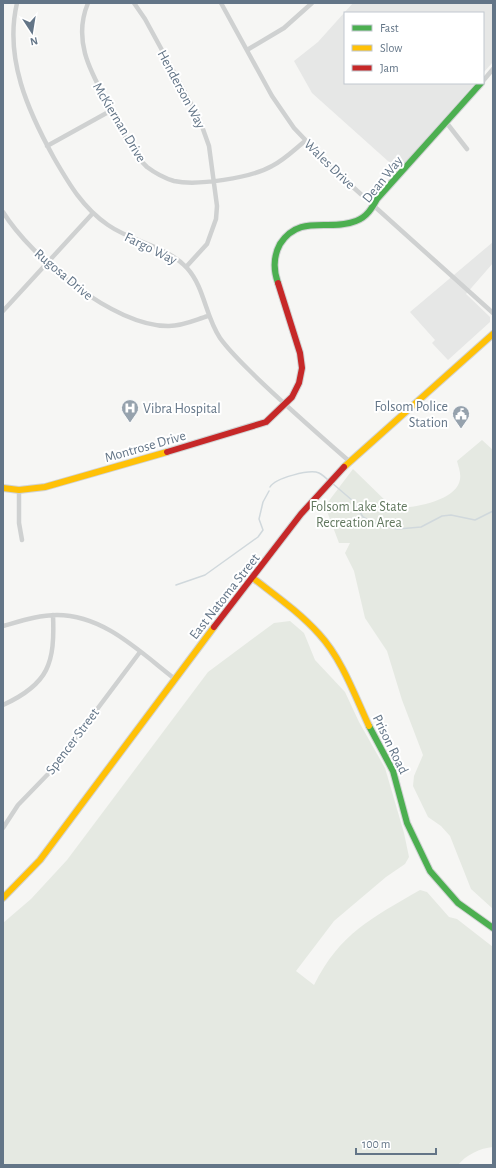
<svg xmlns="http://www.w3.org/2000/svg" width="496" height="1168" font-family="'Alegreya Sans',sans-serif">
<rect width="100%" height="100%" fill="#f6f6f4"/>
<path fill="#e6e7e6" d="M353,3h140v59l-10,11v-60h-138v70h130l-77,87 -86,-77 -18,-32 24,-19z
M493,242v21l-27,31 24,23v5l-42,38 -16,-17 3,-3 -25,-28z"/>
<path fill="#e5e9e2" d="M482,440l11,10v459l-22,-20 -21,-53 -9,-10 -13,-9 -15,-31 1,-10 9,-21 -21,-55 -15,-49 -22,-33 -11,-47 -9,-18 5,-10h-11l-14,-37 28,-37 39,38c17,3 61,-6 67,-24 3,-8 0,-14 -2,-22z
M290,621l14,12 11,27 30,32 14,30 26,46 19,65 5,24 -4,7 -19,13 -52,44 -38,50 18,14c26,-52 58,-67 106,-95l7,2 22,25 8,2 36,28v200c-13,1 -27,8 -35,18h-455v-242l28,-24 36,-39 141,-188 66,-49z"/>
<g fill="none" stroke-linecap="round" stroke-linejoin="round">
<path stroke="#d0d8dc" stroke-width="1.5" d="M332,483l21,18 10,16 18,9 17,3 23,-2 21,-11 9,-1 24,5 18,-9
M270,487c5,-9 40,-18 49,-14 4,2 7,5 10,8
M176,585l29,-10 53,-38 5,-7 -4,-11 4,-17 6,-11"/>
<g stroke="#d1d3d4" stroke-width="8">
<path id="fast" d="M278,283c-5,-14 -5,-26 2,-39 20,-31 50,-12 76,-23 11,-4 16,-13 21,-22l104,-116
M369,726l24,45 14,52 23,48 28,32 35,25"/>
</g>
<g stroke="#d1d3d4" stroke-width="8">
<path id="slow" d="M344,467l149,-133
M3,488l16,2 26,-3 122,-35
M253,578c23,18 46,34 66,56 23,25 36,62 50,92
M3,898l37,-38 174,-233"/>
</g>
<g stroke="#d1d3d4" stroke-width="8">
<path id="jam" d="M167,452l99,-30 26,-25 7,-14 3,-15 -2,-15 -22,-70
M214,627l87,-113 43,-47"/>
</g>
<path stroke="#cfd1d1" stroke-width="4.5" d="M17,3c-13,55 11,108 37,155 15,26 29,50 54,67 24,17 59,21 79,43 18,20 18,48 33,70 10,14 23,26 35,38 30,29 62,57 94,85
M88,3c-15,36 1,66 18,97 11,20 24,51 41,67 8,6 17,11 27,14 23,5 77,-3 98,-15 12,-6 22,-16 33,-25
M134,3l11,16 54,99 10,28 8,60 -1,13 -9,25 -21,23
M221,3l51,93 22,32 40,42 159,143
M247,50l37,-22 28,-25
M483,81l10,-12
M446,122l21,27
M47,146l65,-36
M3,212c28,45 111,115 166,114 14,0 26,-6 39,-10
M3,311l90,-98
M19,490v33l3,17
M3,626c18,-5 36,-11 54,-11 47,0 83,37 118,64
M3,705c46,-21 52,-42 50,-90
M3,828l15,-23 32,-33 90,-120"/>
<use href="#fast" stroke="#4caf50" stroke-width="6"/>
<use href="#slow" stroke="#ffc107" stroke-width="6"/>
<use href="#jam" stroke="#c62828" stroke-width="6"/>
</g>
<defs>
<g id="hospital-pin" transform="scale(0.9)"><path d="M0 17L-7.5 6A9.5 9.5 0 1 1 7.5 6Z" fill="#96a2ad" stroke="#fff"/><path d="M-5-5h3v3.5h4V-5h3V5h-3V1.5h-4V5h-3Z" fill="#fff"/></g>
<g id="civic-pin" transform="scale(0.9)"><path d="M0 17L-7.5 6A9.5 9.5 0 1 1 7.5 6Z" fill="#96a2ad" stroke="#fff"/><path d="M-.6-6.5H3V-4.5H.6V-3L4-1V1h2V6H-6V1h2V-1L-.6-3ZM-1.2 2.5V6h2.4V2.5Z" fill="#fff"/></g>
</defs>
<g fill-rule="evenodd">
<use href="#hospital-pin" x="130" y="408"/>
<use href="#civic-pin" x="461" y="414"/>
</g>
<g text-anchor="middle" stroke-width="4" stroke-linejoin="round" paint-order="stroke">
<g font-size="14" fill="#637587" stroke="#fff">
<text transform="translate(182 89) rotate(62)" y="5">Henderson Way</text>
<text transform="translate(120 122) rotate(59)" y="5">McKiernan Drive</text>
<text transform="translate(330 164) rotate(44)" y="5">Wales Drive</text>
<text transform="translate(382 179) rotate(-51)" y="5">Dean Way</text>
<text transform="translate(151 248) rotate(26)" y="5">Fargo Way</text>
<text transform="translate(64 274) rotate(40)" y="5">Rugosa Drive</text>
<text transform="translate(145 446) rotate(-16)" y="5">Montrose Drive</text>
<text transform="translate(224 596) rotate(-52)" y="5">East Natoma Street</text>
<text transform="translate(72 741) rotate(-53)" y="5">Spencer Street</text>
<text transform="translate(391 744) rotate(64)" y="5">Prison Road</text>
</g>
<g font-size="14" fill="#637587" stroke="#fff" text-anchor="end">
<text x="448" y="411">Folsom Police<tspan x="448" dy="16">Station</tspan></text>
<text x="143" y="413" text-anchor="start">Vibra Hospital</text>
</g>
<g font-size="14" fill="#62785f" stroke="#fff">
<text x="359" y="511">Folsom Lake State<tspan x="359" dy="16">Recreation Area</tspan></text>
</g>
</g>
<rect width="496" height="1168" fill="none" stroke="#637587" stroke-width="8"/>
<rect x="344" y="12" width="140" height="72" fill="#ffffff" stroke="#c1c8cf"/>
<rect x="352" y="25" width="20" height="6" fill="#4caf50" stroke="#c1c8cf"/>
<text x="380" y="32" font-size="12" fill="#637587">Fast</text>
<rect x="352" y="45" width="20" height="6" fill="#ffc107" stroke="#c1c8cf"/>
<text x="380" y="52" font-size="12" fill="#637587">Slow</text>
<rect x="352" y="65" width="20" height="6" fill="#c62828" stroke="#c1c8cf"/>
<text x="380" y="72" font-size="12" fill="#637587">Jam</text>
<g transform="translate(32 32) rotate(168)" stroke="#ffffff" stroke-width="3" paint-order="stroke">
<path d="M0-3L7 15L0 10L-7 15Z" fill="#637587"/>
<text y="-6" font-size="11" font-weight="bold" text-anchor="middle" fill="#637587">N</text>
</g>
<path d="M356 1148v6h80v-6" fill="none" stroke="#637587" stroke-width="2"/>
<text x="362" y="1148" font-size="12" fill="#637587" stroke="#ffffff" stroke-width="3" paint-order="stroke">100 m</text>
</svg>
